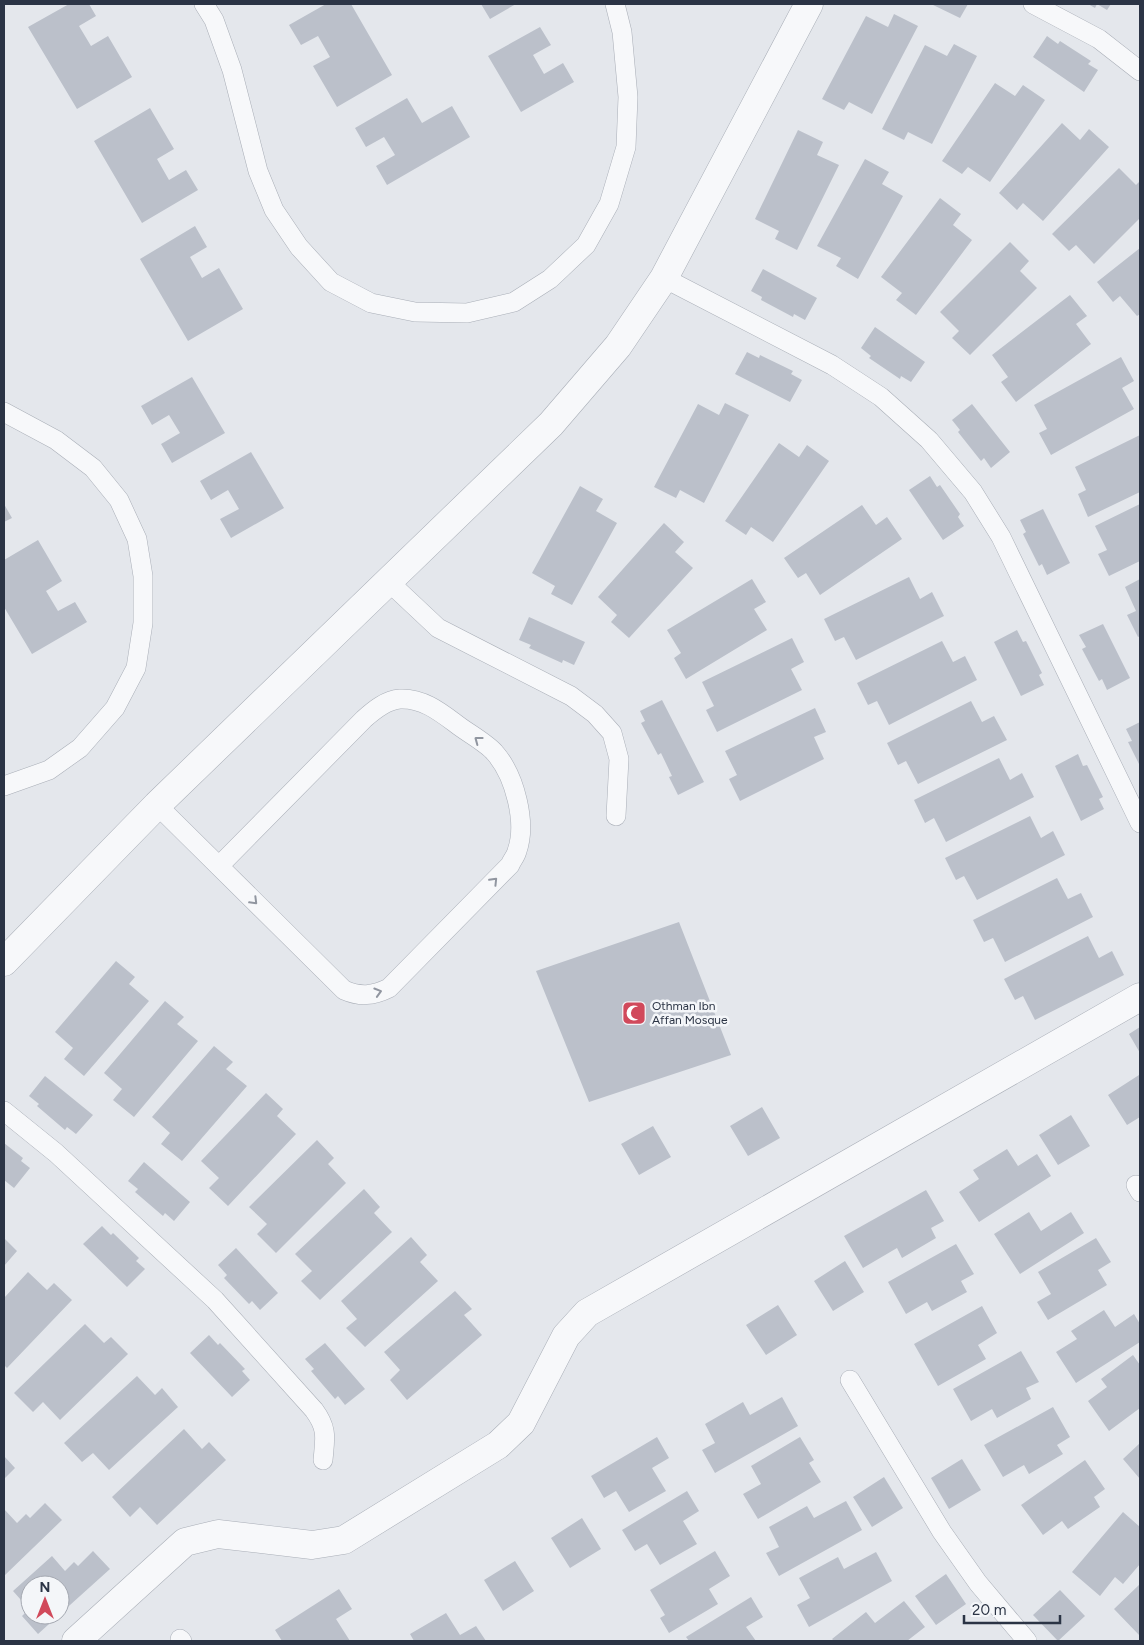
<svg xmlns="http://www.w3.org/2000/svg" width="1144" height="1645" font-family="Figtree,sans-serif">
<rect width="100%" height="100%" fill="#e4e7ec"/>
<path fill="#bbc0ca" d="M69,4h20l7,12 -17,10 12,20 17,-10 24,41 -55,32 -49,-82z
M326,4h25l41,71 -55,32 -24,-41 17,-9 -12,-21 -17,9 -12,-20z
M481,4h35l-26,15z
M931,4h37l-8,14z
M1088,4h23l-4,6 -10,-6 -2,4z
M894,14l24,12 -46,88 -23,-12 -5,8 -22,-11 44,-83 22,11z
M540,27l11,18 -18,10 11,19 19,-11 11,19 -53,30 -33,-56z
M1047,36l11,8 2,-3 31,20 -3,3 10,6 -14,22 -51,-35z
M954,44l23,12 -45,88 -24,-12 -4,8 -22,-11 43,-84 22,11z
M995,83l20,13 8,-11 22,15 -55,82 -22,-15 -6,7 -20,-13z
M407,98l15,25 30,-17 18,31 -83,48 -11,-19 19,-11 -11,-18 -18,10 -11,-19z
M150,108l24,41 -17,10 12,21 17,-10 12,20 -56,33 -48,-82z
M1062,123l18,17 9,-11 20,18 -66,74 -20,-18 -6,7 -18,-17z
M798,130l25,12 -6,13 22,10 -42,85 -22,-11 4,-8 -24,-12z
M865,159l24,13 -7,12 21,12 -45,83 -22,-13 5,-8 -24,-12z
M1119,168l17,17 4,-4v37l-46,46 -18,-19 -7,6 -17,-17z
M940,198l21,16 -8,11 19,15 -56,75 -20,-15 6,-7 -21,-16z
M195,226l12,21 -17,10 12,21 17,-10 24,41 -55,32 -48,-82z
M1010,242l19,19 -9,10 17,17 -67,67 -18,-17 7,-7 -19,-19z
M1140,248v66l-3,2 -17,-20 -7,6 -16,-20z
M763,269l54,29 -12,22 -11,-6 -1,3 -32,-17 1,-3 -11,-6z
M1070,295l17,21 -11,8 15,20 -75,58 -15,-20 7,-5 -16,-22z
M875,327l50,35 -14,20 -10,-6 -1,3 -31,-21 2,-2 -10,-8z
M747,352l12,6 1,-3 33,16 -2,3 11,6 -12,22 -55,-28z
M1121,357l13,24 -12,7 12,21 -83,46 -12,-22 8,-4 -13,-24z
M192,377l33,56 -53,30 -11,-19 19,-11 -11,-18 -17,10 -11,-19z
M725,403l24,12 -45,88 -24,-13 -4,8 -22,-11 44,-83 21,11z
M972,404l38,48 -19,16 -7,-10 -3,3 -23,-29 2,-2 -8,-10z
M1140,435v57l-52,25 -10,-23 8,-4 -11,-23z
M779,443l20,14 8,-12 22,16 -56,81 -22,-15 -5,8 -21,-14z
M251,452l33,56 -53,30 -11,-19 19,-10 -11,-19 -17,10 -11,-19z
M930,476l7,11 3,-2 20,29 -2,3 6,9 -21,14 -34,-50z
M580,486l23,13 -7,12 21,12 -45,82 -21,-11 4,-8 -23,-13z
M4,504l8,14 -8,4z
M1140,504v57l-31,15 -11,-22 9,-4 -12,-24z
M862,505l14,20 11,-8 15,22 -82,56 -14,-22 -8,5 -14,-20z
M1043,509l27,54 -23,12 -5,-11 -3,2 -16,-32 3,-2 -6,-12z
M664,523l20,19 -9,10 18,16 -64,70 -18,-16 6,-7 -19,-18z
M38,540l24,41 -16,10 12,20 17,-9 12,20 -55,32 -28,-47v-47z
M909,577l11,22 12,-7 12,24 -88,44 -12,-23 -9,4 -11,-22z
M752,579l14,23 -12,7 13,21 -81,49 -12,-21 7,-5 -14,-23z
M1140,579v57l-2,1 -11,-22 9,-4 -11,-24z
M529,617l56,25 -11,23 -11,-5 -1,3 -33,-15 2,-3 -12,-5z
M1103,624l27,54 -23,12 -5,-11 -3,2 -17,-32 4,-2 -7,-12z
M1017,630l6,12 3,-1 16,32 -3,2 5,10 -23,11 -27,-54z
M792,638l12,24 -13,7 11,21 -85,42 -11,-22 8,-4 -12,-24z
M942,641l11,21 12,-6 12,24 -88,45 -12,-24 -9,4 -11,-22z
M662,700l42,82 -26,13 -9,-18 3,-1 -11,-23 -3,2 -17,-32 4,-2 -5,-10z
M971,701l11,21 12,-6 13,24 -89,44 -12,-23 -8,4 -11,-22z
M815,708l11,24 -12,5 10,22 -84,42 -11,-22 8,-4 -12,-24z
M1140,722v44l-12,-24 4,-1 -6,-12z
M1078,754l5,12 4,-1 16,32 -4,2 5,10 -23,12 -26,-55z
M999,758l11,22 12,-7 12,24 -88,45 -12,-24 -9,5 -11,-23z
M1030,816l11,22 12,-7 12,24 -88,45 -13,-24 -8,4 -11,-22z
M1057,878l11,21 13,-6 12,24 -88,45 -12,-24 -9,4 -11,-22z
M679,922l52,133 -142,47 -53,-131z
M1088,936l11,22 13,-7 12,24 -89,45 -12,-24 -8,4 -11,-21z
M116,961l19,16 -6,7 20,17 -65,75 -20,-17 9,-11 -18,-16z
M165,1001l19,16 -7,7 21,17 -64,76 -21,-17 9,-11 -18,-16z
M1140,1027v26l-11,-19z
M214,1046l19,16 -7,7 21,17 -65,75 -21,-17 9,-11 -18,-16z
M1139,1075l1,2v40l-13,8 -19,-30z
M45,1076l48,39 -17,19 -9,-7 -2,3 -28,-24 2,-2 -10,-8z
M266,1093l17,16 -6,7 19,18 -68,72 -19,-18 10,-10 -18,-17z
M762,1107l18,31 -32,18 -18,-30z
M1071,1115l19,31 -32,19 -19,-30z
M653,1126l18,31 -32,18 -18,-31z
M317,1140l17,18 -6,6 18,19 -70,70 -19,-19 10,-10 -18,-17z
M4,1143l19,15 -2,3 9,7 -16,20 -10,-8z
M1007,1149l11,17 19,-12 14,22 -72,46 -20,-30 20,-13 -6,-9z
M144,1162l46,40 -16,19 -9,-8 -2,3 -28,-24 3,-3 -10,-8z
M364,1189l16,18 -6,6 18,19 -72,68 -19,-19 11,-10 -17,-17z
M926,1190l18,31 -13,7 5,10 -34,20 -5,-10 -34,20 -19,-32z
M1029,1212l12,19 30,-19 13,21 -64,41 -26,-40z
M102,1226l9,9 2,-2 26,25 -3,3 9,8 -18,18 -44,-43z
M411,1237l16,18 -7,7 18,19 -73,66 -19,-19 11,-9 -16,-18z
M4,1238l13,13 -13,15z
M1096,1238l15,24 -13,8 9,15 -59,35 -11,-18 14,-8 -13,-22z
M956,1244l18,30 -13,7 6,11 -35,19 -5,-9 -21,12 -18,-32z
M236,1248l42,45 -18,17 -8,-9 -3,3 -25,-26 3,-3 -9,-10z
M845,1261l19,31 -31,19 -19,-30z
M28,1272l19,18 7,-7 18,17 -65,68 -3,-3v-67z
M455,1291l17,18 -8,6 18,20 -75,65 -17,-20 10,-10 -16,-18z
M778,1305l19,30 -31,20 -20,-30z
M982,1306l15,27 -19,12 8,14 -48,27 -24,-42z
M1104,1310l11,17 19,-13 6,10v18l-64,41 -20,-31 21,-13 -6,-8z
M85,1324l19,19 7,-6 17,17 -68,66 -17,-18 -10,10 -19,-19z
M209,1335l9,10 2,-2 25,26 -3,2 8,9 -18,17 -42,-44z
M325,1343l40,46 -20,16 -7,-9 -3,3 -24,-28 3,-2 -9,-10z
M1021,1351l18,31 -13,6 5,11 -34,19 -5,-9 -21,12 -18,-32z
M1133,1355l7,10v43l-31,23 -21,-30 19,-14 -6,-8z
M137,1376l18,19 7,-7 16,19 -69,63 -16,-17 -11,9 -18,-19z
M782,1397l16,29 -83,47 -13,-23 13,-7 -10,-19 38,-22 7,13z
M1053,1407l17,30 -13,8 6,9 -34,20 -5,-9 -21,12 -19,-32z
M184,1429l18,20 7,-7 17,18 -69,65 -17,-18 -10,10 -18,-20z
M657,1437l12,21 -17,10 14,23 -37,21 -13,-21 -12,7 -13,-22z
M800,1437l14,23 -5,3 12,19 -63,37 -15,-25 18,-10 -10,-18z
M1140,1443v36l-17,-20z
M4,1456l11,12 -11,11z
M962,1459l19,31 -32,19 -18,-31z
M1085,1460l20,29 -11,8 6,10 -32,22 -6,-8 -19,14 -22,-30z
M884,1477l19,31 -31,19 -19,-30z
M687,1491l12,20 -16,10 14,23 -37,21 -13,-21 -12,7 -13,-21z
M846,1501l16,29 -83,46 -13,-23 13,-6 -10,-20 38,-21 7,12z
M45,1503l17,17 -58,56v-67l13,14 9,-9 4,4z
M1123,1512l17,15v37l-17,20 -8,-7 -15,19 -28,-24z
M582,1518l19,31 -31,19 -19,-30z
M93,1551l17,18 -50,45v-29h-30v30h29l-21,19 -16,-18 7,-7 -16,-18 39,-35 13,15 9,-9 4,4z
M715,1551l15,25 -21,13 9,15 -49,29 -9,-15 5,-3 -15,-25z
M876,1552l16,29 -83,46 -12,-22 13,-7 -11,-20 39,-21 6,12z
M515,1561l19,30 -31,20 -19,-31z
M946,1574l20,30 -30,21 -21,-29z
M1140,1584v52l-26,-27z
M339,1589l13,20 -16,10 14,22h-68l-7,-11z
M1060,1590l25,26 -27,25 -25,-26z
M751,1597l12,20 -17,10 10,14h-67l-3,-4z
M904,1601l21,26 -18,14h-73l-2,-2 34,-27 9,11z
M446,1613l14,22 16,-9 10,15h-72l-4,-7z"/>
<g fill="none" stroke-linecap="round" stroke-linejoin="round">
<g stroke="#a9aeb7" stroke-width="20">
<path id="service" d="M204,4l10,16 18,50 26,101 16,39 25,37 32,35 40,21 44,9 52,1 47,-11 36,-23 36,-34 23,-41 17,-57 2,-50 -6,-65 -7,-28
M1033,4l66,35 41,32
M664,278l168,87 49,32 48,43 44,52 28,45 139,286
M4,412l52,28 37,28 26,32 18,39 6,37v47l-7,45 -21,40 -35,40 -31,22 -45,16
M389,582l49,46 133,68 24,18 17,19 7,26 -3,57
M157,805l187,185c16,7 29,6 45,-2l121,-123c2,-5 6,-9 7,-14 10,-28 -2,-75 -22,-98 -8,-10 -29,-21 -40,-30 -16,-12 -33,-25 -55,-24 -14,1 -26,11 -36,20l-145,147
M4,1111l52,42 159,147 99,110c14,19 11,28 9,50
M1136,1185l4,7
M850,1380l92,152 36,51 49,58
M180,1639l2,2"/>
</g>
<g stroke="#a9aeb7" stroke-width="29">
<path id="pedestrian" d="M76,1641l109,-99 33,-8 94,11 32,-5 154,-95 23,-22 45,-87 21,-23 553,-316"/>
</g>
<g stroke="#a9aeb7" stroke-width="29">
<path id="minor" d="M4,962l153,-157 394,-381 67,-78 46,-68 145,-274"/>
</g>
<use href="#service" stroke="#f7f8fa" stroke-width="19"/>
<use href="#pedestrian" stroke="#f7f8fa" stroke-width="28"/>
<use href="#minor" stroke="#f7f8fa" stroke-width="28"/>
</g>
<defs><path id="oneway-chevron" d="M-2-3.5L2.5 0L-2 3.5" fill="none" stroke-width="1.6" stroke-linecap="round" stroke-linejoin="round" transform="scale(1.25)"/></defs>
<g stroke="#9196a0">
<use href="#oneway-chevron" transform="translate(478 740) rotate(-143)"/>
<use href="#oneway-chevron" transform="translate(494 881) rotate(-46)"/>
<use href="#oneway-chevron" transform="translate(254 901) rotate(45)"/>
<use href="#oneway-chevron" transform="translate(378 992) rotate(-17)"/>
</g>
<defs>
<g id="mosque-square" transform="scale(1.25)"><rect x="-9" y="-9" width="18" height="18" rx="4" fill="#d1495b" stroke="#f4f6f9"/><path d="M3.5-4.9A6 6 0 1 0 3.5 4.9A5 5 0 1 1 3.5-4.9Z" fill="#fff"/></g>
</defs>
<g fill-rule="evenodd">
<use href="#mosque-square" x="634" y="1013"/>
</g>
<g text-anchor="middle" stroke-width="5" stroke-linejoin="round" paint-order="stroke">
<g font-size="12" fill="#2b3445" stroke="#f4f6f9" text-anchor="start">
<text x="652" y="1010">Othman Ibn<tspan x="652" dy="14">Affan Mosque</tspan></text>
</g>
</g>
<rect width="1144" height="1645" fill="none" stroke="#2b3445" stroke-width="10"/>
<g transform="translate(45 1600)"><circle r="24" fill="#f4f6f9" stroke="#a4a8b1"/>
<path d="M0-4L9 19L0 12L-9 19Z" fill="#d1495b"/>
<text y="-8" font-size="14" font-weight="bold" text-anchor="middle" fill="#2b3445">N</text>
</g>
<path d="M964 1615v8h96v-8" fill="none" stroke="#2b3445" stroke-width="2.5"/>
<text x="972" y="1615" font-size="15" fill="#2b3445" stroke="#f4f6f9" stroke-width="4" paint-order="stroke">20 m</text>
</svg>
